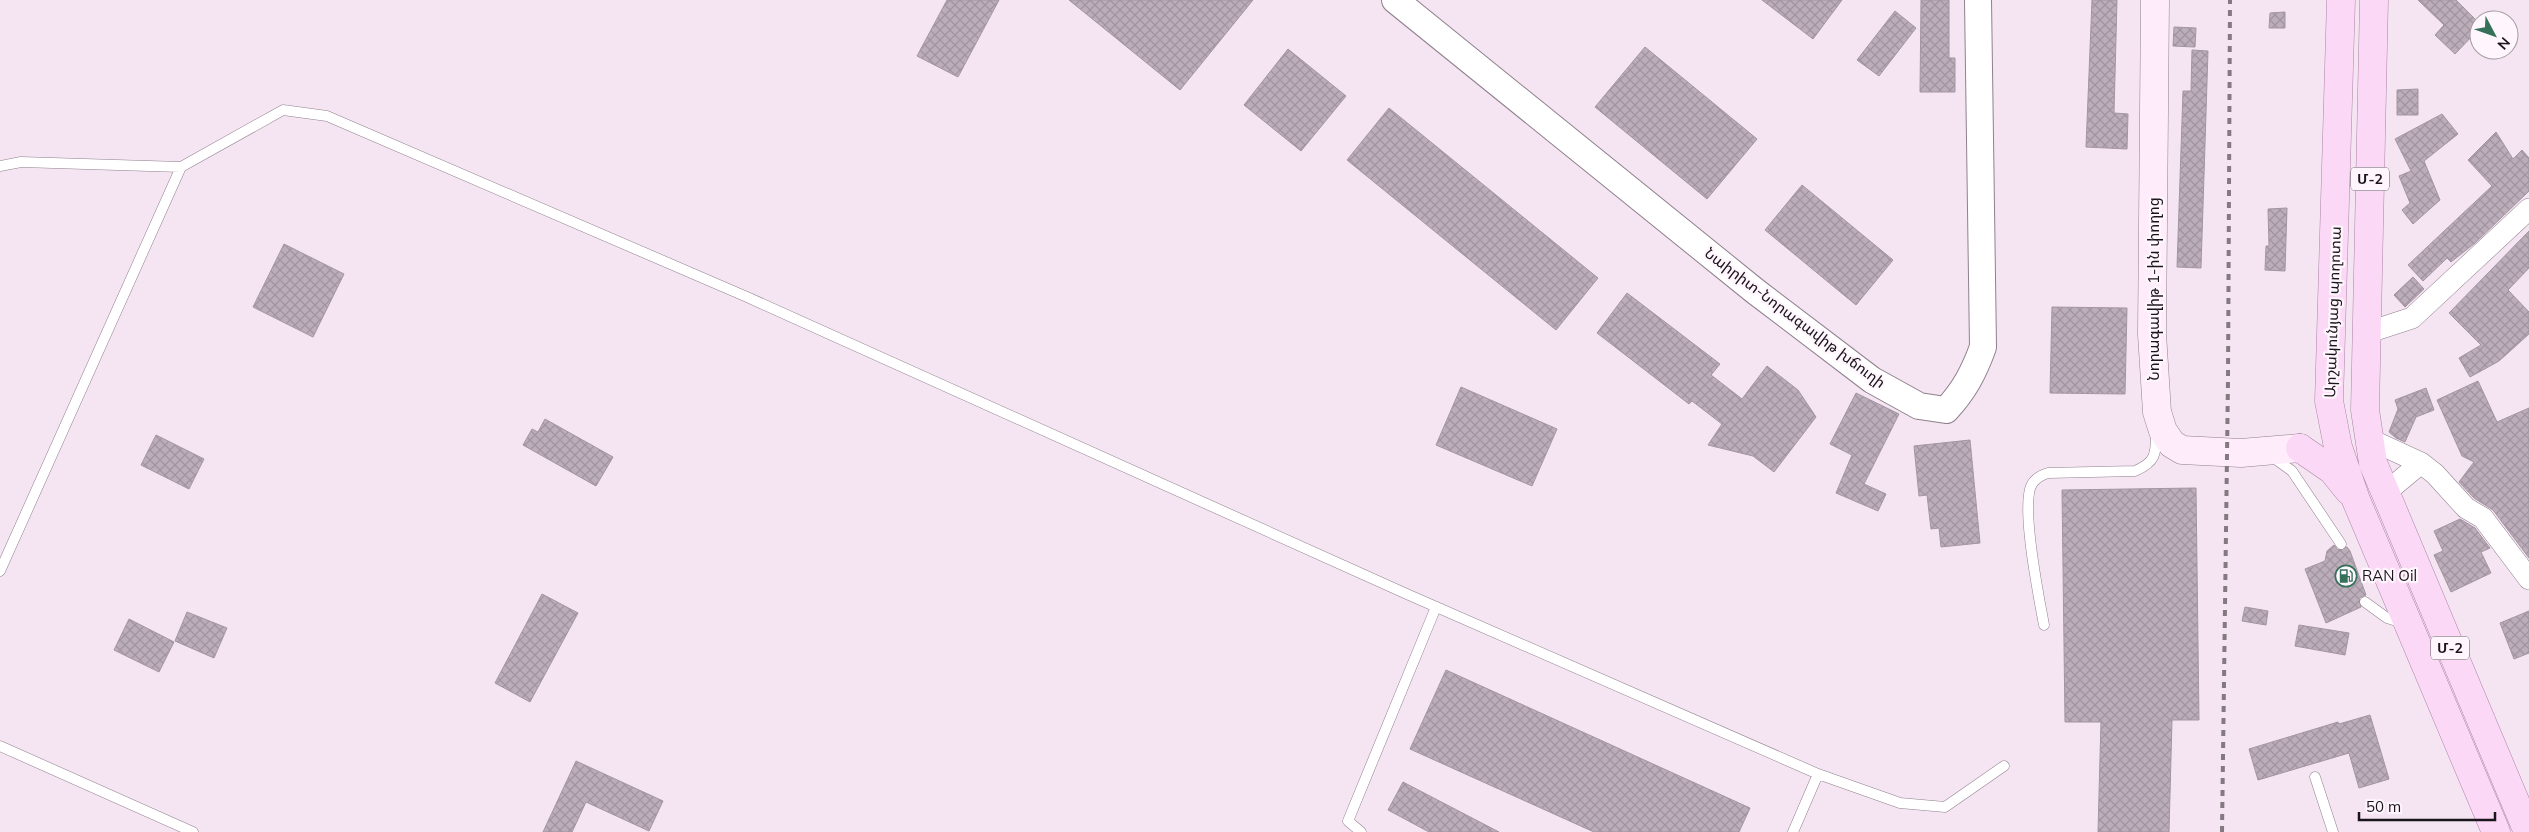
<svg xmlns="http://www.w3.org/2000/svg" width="2529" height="832" font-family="Mulish,'Noto Sans Armenian',sans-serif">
<defs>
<pattern id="building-cross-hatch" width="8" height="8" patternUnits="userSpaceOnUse" patternTransform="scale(1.25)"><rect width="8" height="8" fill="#bcadba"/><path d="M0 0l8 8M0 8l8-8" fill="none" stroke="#a1949f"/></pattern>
</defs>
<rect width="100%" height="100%" fill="#f5e5f2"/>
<path fill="url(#building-cross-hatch)" stroke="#a395a1" d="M947,0h52l-41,77 -41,-21z
M1069,0h184l-73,90z
M1762,0h80l-29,39z
M1921,0h28v58h6v34h-35z
M2092,0h25l-3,113 14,1 -1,35 -41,-2z
M2418,0h38l23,23v6l-24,25 -20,-19 9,-10z
M1895,11l21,17 -37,48 -22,-16z
M2285,12v16h-16l1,-15z
M2174,27l22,1 -1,19 -22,-1z
M1645,47l112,92 -50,60 -112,-92z
M1288,49l58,47 -45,55 -57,-46z
M2192,50l16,1 -7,217 -24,-1 6,-176h8z
M2418,89v26h-21v-25z
M1389,108l209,170 -42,52 -209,-170z
M2442,114l16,20 -34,27 16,39 -27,24 -11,-14 8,-7 -11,-27 12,-5 -16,-32z
M2496,132l17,27 9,-9 7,8v33l-54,52 -24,19 -4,-4 -24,23 -15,-16 84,-79 -24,-26z
M1802,185l91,75 -37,45 -91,-75z
M2287,208l-2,63 -20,-1 1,-24h3l-1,-37z
M2529,231v37l-21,22 21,22v22l-30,27 -29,16 -11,-19 22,-13 -32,-32z
M284,244l60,30 -31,63 -60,-30z
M2413,277l11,12 -19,18 -11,-12z
M1627,293l93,71 -9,11 31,24 25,-33 31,24 18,27 -42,55 -21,-16 -45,-11 14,-21 -30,-23 -3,3 -92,-71z
M2052,307l75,1 -2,86 -75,-1z
M2478,381l19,41 32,-14v150l-36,-48 -19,-12 -15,-16 15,-20 -12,-6 -25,-56z
M1461,387l96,42 -25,57 -96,-41z
M2426,388l8,22 -18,7 -11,25 -9,-4 -7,-6 9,-23 -3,-9z
M1856,393l43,21 -35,70 22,10 -8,17 -42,-18 16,-38 -22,-11z
M545,419l68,38 -17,29 -73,-41 9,-16 6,3z
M156,435l48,24 -15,30 -48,-24z
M1970,440l10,103 -39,4 -2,-19 -8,1 -4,-34 -8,1 -5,-50z
M2196,488l3,232h-27l-3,112h-71l3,-110h-36l-3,-232z
M2460,519l15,9 15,20 -9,4 10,21 -40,19 -17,-37 9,-4 -9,-20z
M2334,545l4,5 9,-3 3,4 16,44 -7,3 2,9 -35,16 -21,-54 20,-8 2,-10z
M542,594l36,19 -48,89 -35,-19z
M2245,607l23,4 -2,14 -24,-4z
M2529,611v42l-15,6 -14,-36z
M187,612l40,16 -13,30 -39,-17z
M129,619l45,23 -15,30 -45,-22z
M2299,625l50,8 -4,22 -50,-9z
M1446,670l304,138 -11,24h-145l-184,-83z
M2370,715l19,64 -30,9 -10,-35 -91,27 -9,-31 89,-27 1,2z
M576,761l87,40 -14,30 -63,-29 -14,30h-29z
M1403,782l96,50h-70l-41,-22z"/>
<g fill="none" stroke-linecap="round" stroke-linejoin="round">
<g stroke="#8f818d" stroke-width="11">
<path id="service" d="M0,166l21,-4 160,5 102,-57 44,6 420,181 662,298 409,179 82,29 45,4 59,-41
M2270,455l22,16 49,73
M0,571l181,-404
M2365,602l22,16 16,5
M2044,625c-5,-27 -24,-121 -12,-141 4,-6 9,-9 16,-11l87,-2c21,-9 21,-17 21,-38
M0,746l193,86
M2315,777l18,55
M1361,832l-13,-11 88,-214
M1793,832l25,-58"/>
</g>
<g stroke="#8f818d" stroke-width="22">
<path id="minor" d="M2366,333l46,-15 117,-109
M2369,439l52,24 14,11 31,34 17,10 46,61
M2385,493l36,-30"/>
</g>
<g stroke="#8f818d" stroke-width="28">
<path id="tertiary" d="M1395,0l360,291 117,89 47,26 27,4c18,-19 28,-38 37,-63l-5,-347"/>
</g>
<g stroke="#8f818d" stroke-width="29">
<path id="secondary" d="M2155,0l-3,334 5,78 6,19 9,13 10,6 59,3 59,-5"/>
</g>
<g stroke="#ac83a6" stroke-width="29">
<path id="primary" d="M2341,0l-12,401 9,46 18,53 140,332
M2374,0l-9,410 8,53 155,369
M2300,448l32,22 17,21"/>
</g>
<use href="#service" stroke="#fff" stroke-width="10"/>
<use href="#minor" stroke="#fff" stroke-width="21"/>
<use href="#tertiary" stroke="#fff" stroke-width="26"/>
<use href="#secondary" stroke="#feecfb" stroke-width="28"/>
<use href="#primary" stroke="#fcd8f7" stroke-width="28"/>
<path stroke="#837981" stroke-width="4" stroke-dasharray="6 6" stroke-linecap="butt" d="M2222,832l6,-452 2,-380"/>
</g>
<defs>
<g id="fuel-ring" transform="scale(1.125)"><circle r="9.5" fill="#fef5fd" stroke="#357059" stroke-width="1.5"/><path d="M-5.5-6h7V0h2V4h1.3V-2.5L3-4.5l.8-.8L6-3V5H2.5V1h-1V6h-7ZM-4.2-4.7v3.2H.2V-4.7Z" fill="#357059"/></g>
</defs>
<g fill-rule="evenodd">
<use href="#fuel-ring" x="2346" y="576"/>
</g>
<g text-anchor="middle" stroke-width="4.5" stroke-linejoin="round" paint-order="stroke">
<g fill="#fef5fd" stroke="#5e585e" stroke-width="1">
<rect x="2351" y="167.5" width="38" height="23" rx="4"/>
<rect x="2431" y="636.5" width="38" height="23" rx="4"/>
</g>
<g font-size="14" font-weight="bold" fill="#1a151a">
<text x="2370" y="184">Մ-2</text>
<text x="2450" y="653">Մ-2</text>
</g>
<g font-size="15" fill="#1a151a" stroke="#fef5fd">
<text transform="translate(2154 289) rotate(-90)" y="5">Նորագավիթ 1-ին փողոց</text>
<text transform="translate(2333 312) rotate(-88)" y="5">Արշակունյաց պողոտա</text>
<text transform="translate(1795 318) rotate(37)" y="5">Նաիրիտ-Նորագավիթ խճուղի</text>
</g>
<g font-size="15" fill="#1a151a" stroke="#fef5fd" text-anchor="start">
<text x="2362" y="581">RAN Oil</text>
</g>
</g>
<g transform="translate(2494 35) rotate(131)"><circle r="24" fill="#fef5fd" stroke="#a39ba2"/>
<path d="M0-4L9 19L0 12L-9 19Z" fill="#357059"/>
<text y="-8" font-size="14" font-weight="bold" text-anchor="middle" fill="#1a151a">N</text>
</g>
<path d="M2359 812v8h136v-8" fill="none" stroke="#1a151a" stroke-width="2.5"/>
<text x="2366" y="812" font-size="15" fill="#1a151a" stroke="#fef5fd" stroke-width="4" paint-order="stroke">50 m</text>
</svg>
